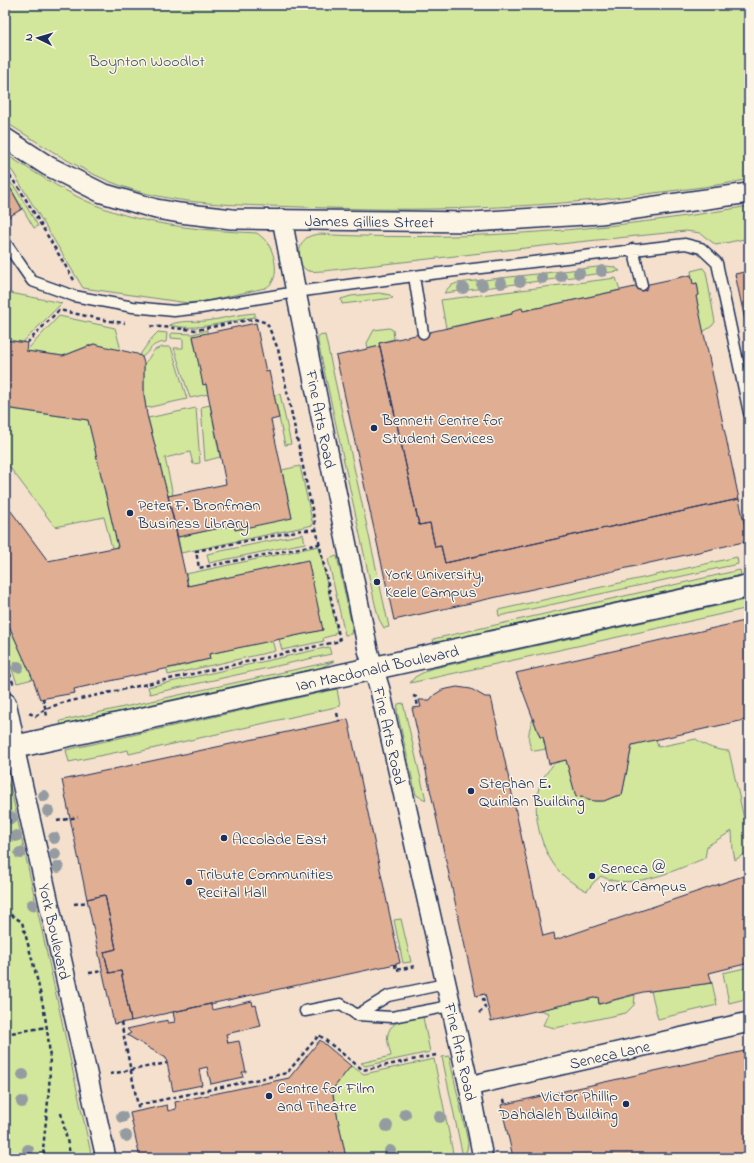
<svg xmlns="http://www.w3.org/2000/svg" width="754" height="1163" font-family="'Indie Flower',sans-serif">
<rect width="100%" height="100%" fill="#fcf5e5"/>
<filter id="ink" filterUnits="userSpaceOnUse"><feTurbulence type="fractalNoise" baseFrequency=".025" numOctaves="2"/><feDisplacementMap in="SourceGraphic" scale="8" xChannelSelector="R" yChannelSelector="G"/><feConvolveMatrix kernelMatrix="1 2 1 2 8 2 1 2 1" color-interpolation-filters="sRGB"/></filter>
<g filter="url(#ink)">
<path fill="#f4e0cc" d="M5,5h744v1153h-744z"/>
<path fill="#d2e79b" stroke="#768b7c" d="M5,5h744v174c-31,7 -63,10 -95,14 -117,16 -235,19 -353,14 -54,-2 -111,-1 -164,-16 -49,-14 -89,-43 -132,-69z
M5,154c26,16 52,33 79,46 54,25 114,30 173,33 5,4 10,8 13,14 6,12 10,35 -5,41l-58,13 -19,2 -105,-15 -70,-116 -8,-9z
M5,177l11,12 22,37 -4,2 -23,-39 -6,-6z
M749,206v32l-33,7 -16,-12 -14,-2 -108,11 -255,29c-6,0 -13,2 -18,-2 -9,-8 -7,-26 3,-32 8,-4 16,-3 24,-2 139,6 280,-5 417,-29z
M606,266l8,1 6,4 -176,22 6,-7 7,-3z
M703,268l3,4 9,50 -3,4 -9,6 -7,-36 3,-1 -2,-12 -4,1 -2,-13z
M616,278l4,12 -174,38 -5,-28z
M5,292l57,11 -39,39 -18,-2z
M379,293l11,2 3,3 -51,6 -1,-5 10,-3z
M255,313v4c-28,4 -59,15 -86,8 12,-5 24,-3 37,-4 16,-2 32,-7 49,-8z
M59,316l56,12 5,18 -1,4 -26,-6 -30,12 -37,-5z
M389,328l4,2 1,9 -15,4 1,3 -12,3 -1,-6 7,-13z
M207,330v3l-14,4 10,47h3l2,10 -18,4 -16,-50h9v-9l-12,-1v-5l22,1z
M158,332l9,1 -1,9c-17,2 -13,7 -24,15l-3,-1 13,-18z
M325,335l64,292 -5,1 -5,-9 -4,-15 -57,-262v-6z
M163,347h8l16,52 -41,9 -2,-13v-32c9,-6 4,-13 19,-16z
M280,394l11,50 -6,1 -11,-50z
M210,405l10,52 -15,4 -4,-54z
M5,408l83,12 30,127 -6,1 -8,-31 -49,10 -50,-66z
M196,408l4,55 -7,1 -3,-12 -25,6 8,37 -5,1 -20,-78z
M300,466l13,59 -132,28 -3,-16 56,-12 58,-7 -10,-48z
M303,534l2,9 -96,20 -2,-9z
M319,546l18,86 -3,1v2l-11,3 1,3 -42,9 -3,-11 43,-9 -15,-69 -119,25 -2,-12z
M337,556l15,71 -1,7 -6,1 -17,-76z
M737,557l1,7 -239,52 -1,-6z
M740,570l1,5 -307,68 -1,-4z
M749,599v9l-339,75 5,-6 15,-8z
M5,617l28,62 -16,4 -12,-32z
M272,640l3,11 -107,24 -1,-6 43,-10 -1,-5z
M329,647l2,7 -181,40 -2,-7z
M334,661l-14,7 -259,57 -1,-4z
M337,689l3,17 -211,48 -1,-4 -59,12 -3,-12z
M403,703l23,97 -10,-5 -19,-84 1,-7z
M533,719l7,18h3l3,12 -11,2 -3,-1c-6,-10 -3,-21 1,-31z
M656,739l2,8 38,-8c10,8 20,11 33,12l20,90v10l-14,9 -2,-10 -1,-19 -25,15 -2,12c-26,11 -61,27 -90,23 -5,-1 -10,-3 -14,-5l-7,6 -7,9c-10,-5 -20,-11 -28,-20 -21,-23 -33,-75 -11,-100 3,-3 5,-8 9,-9 3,-1 6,-1 9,-2l10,36c9,0 12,5 21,5 9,1 16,-5 25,-6l10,-50z
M5,778l6,12 81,368h-87z
M401,919l10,43 -8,1 -9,-43z
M749,967v31l-20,5 -6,-30z
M712,983l5,22 -59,14 -7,-28z
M635,995l-1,10 -8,8 -71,15 -12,-3 6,-12 -10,-3 59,-13 1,7z
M423,1017l7,35 -65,14 -4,-3 30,-7c-1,-7 -5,-16 -3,-22 3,-15 23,-15 35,-17z
M449,1056l19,86 -1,8 -4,7 -21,-100z
M434,1059l20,99h-93l-1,-2 -14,2 -14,-68 19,-24 13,8z"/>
<path fill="#e0ae93" stroke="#1b2f5e" d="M5,183l6,6 11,20 -17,10z
M749,271v68l-14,-65z
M691,275l2,9 4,-1 2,12 -3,1 43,203 -294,64 -4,-17 -6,1 -5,-24 -11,2 -40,-182 133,-29v-3l10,-3 1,3z
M256,323l10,49 3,-1 10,47 -8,2 21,98 -57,12 -1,-5 -56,12 -10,-41 58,-12 -20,-100 -3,1 -10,-49z
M5,340l22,3 -1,8 37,5 31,-12 43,10 5,3 2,6v32l3,20 21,81 20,90 120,-26 15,70 -114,24 1,5 -136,30 1,4 -35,6 -7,-20 -28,-62v-114l43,58 70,-14 -30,-127 -83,-12z
M380,346l39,179 11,-2 5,24 6,-1 4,17 294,-64 9,42 -354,79 -58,-264z
M749,620v99l-117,26 -10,50 -6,1 -12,5h-9l-7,-1 -6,-4 -6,1 -10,-37 -17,4 -6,-27h-3l-24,-64z
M457,687l14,2 14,8h6l52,239 11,-3 1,7 194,-66v89l-40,10 3,10 -69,9 -44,12 -1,-7 -107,24 -6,-27 -9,2 -64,-288 9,-1 -2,-7h11l4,-5 8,-5z
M348,719l52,244 -269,58 -10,-50 -12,2 -5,-21 12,-3 -11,-54 -18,4 -25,-119z
M105,895l11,54 -12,3 5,21 12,-2 10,50 -17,3 -27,-125z
M252,1001l1,5 3,-1 5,21 -35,8 2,9 11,-2 7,31h-4l1,5 -32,7 -4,-17 -8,2 3,16 -29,6 -7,-33 -39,-23 4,-2 -4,-4 41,-9v3l7,-1 -2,-10 38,-8 1,6z
M320,1040l31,26 -19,24 14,68h-206l-10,-45 37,-8 1,6 8,-2 -1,-7 114,-24z
M749,1050v108h-240l4,-1 -12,-52z"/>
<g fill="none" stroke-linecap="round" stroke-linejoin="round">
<g stroke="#1b2f5e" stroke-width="13">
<path id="lane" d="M5,242l27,39 42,15 59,11 41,4 27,-3 95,-16 118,-16 271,-32 16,4 16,15 32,150
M633,249l9,36
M414,276l9,57
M305,1011l36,-7 16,11 35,2 58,-11
M357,1015l31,-19 57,-12"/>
</g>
<g stroke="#1b2f5e" stroke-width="22">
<g id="street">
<path id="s1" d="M5,138l43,28 54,27 54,16 24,4 52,6 241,3 127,-8 149,-21"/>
<path id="s2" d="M282,219l14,73 72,358 12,40 89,396 14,72"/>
<path id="s3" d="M14,747l92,411"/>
<path id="s4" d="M469,1086l280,-64"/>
</g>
</g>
<g stroke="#1b2f5e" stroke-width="25">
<g id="secondary">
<path d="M5,704l9,43"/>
<path id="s5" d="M5,749l744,-163"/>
</g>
</g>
<path stroke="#1b2f5e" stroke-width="2.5" stroke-dasharray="4 3" stroke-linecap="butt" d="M5,170l14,18 55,92
M27,343l32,-33 50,11 16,2
M316,530h-14l-106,21 3,17 120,-24
M5,660l9,26
M413,696l3,1 2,10
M43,698l4,18
M29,713l7,3 9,-7 17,-6 278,-62 -62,-292 -11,-26 -13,-4 -58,11 -46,-4
M337,713l2,8
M57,821l21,-4
M74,904l14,-2
M5,911l17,11c11,41 23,82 27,124 3,34 -3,70 -6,104l2,8
M395,964l1,6 20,-4
M89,973l14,-2
M479,1013l6,-5 -3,-14
M121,1022l18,89
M5,1034l42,-7
M110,1074l57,-11
M504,1099l1,5
M138,1105l149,-32 32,-38 44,35 73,-15
M61,1113l10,45"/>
<use href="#lane" stroke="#fcf5e5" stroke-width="10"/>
<use href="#street" stroke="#fcf5e5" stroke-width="19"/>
<use href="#secondary" stroke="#fcf5e5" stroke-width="22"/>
</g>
<g fill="#959ca1">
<circle cx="602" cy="271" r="6"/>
<circle cx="579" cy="273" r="6"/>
<circle cx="561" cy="276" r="6"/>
<circle cx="542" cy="278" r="6"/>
<circle cx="520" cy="281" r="6"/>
<circle cx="501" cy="283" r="6"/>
<circle cx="482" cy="285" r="6"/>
<circle cx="463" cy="288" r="6"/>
<circle cx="18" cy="667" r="6"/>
<circle cx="44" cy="796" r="6"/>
<circle cx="48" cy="811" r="6"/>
<circle cx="12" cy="818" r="6"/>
<circle cx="16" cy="836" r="6"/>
<circle cx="54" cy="838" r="6"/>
<circle cx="20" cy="853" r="6"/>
<circle cx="55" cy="854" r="6"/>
<circle cx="58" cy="867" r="6"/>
<circle cx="32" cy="905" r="6"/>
<circle cx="23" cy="1075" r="6"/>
<circle cx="22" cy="1102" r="6"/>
<circle cx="405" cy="1114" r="6"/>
<circle cx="122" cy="1117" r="6"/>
<circle cx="440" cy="1117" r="6"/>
<circle cx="387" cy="1126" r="6"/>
<circle cx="126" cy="1136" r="6"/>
<circle cx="28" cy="1150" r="6"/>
<circle cx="390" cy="1151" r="6"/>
</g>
</g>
<g fill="#1b2f5e" stroke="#fcf5e5" stroke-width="1.5">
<circle cx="374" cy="428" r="4"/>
<circle cx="130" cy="513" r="4"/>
<circle cx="377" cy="582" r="4"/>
<circle cx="471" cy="791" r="4"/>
<circle cx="224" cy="838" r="4"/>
<circle cx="592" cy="876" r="4"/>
<circle cx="189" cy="882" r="4"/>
<circle cx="269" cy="1096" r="4"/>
<circle cx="626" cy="1104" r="4"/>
</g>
<g text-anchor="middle" stroke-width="3" stroke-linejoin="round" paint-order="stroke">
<g font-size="16" fill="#40546a" stroke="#fcf5e5">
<text x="147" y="66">Boynton Woodlot</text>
</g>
<g font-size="16" fill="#1b2f5e" stroke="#fcf5e5">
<text dy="6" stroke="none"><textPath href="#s1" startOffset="382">James Gillies Street</textPath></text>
<text dy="6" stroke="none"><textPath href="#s2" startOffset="204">Fine Arts Road</textPath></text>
<text dy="6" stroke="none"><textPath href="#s5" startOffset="381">Ian Macdonald Boulevard</textPath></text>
<text dy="6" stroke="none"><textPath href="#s2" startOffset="528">Fine Arts Road</textPath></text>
<text dy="6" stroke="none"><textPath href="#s3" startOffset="189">York Boulevard</textPath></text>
<text dy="6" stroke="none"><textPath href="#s2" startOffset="852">Fine Arts Road</textPath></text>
<text dy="6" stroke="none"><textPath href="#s4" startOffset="144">Seneca Lane</textPath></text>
</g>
<g font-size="16" fill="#1b2f5e" stroke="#fcf5e5" text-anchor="start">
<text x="382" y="425">Bennett Centre for<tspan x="382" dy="18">Student Services</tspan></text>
<text x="138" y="510">Peter F. Bronfman<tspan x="138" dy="18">Business Library</tspan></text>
<text x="385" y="579">York University,<tspan x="385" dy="18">Keele Campus</tspan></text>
<text x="479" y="788">Stephan E.<tspan x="479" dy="18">Quinlan Building</tspan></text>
<text x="232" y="844">Accolade East</text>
<text x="600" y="873">Seneca @<tspan x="600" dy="18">York Campus</tspan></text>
<text x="197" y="879">Tribute Communities<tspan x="197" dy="18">Recital Hall</tspan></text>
<text x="277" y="1093">Centre for Film<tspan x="277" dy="18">and Theatre</tspan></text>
<text x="618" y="1101" text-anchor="end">Victor Phillip<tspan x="618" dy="18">Dahdaleh Building</tspan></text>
</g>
</g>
<rect width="754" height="1163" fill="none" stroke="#fcf5e5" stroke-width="20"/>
<rect x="10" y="10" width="734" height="1143" fill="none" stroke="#1b2f5e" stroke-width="1.5" filter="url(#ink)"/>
<g transform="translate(38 38) rotate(275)" stroke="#fcf5e5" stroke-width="3" paint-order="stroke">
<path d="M0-3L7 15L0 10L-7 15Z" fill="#1b2f5e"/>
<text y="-6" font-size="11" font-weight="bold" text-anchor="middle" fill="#1b2f5e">N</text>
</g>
</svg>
